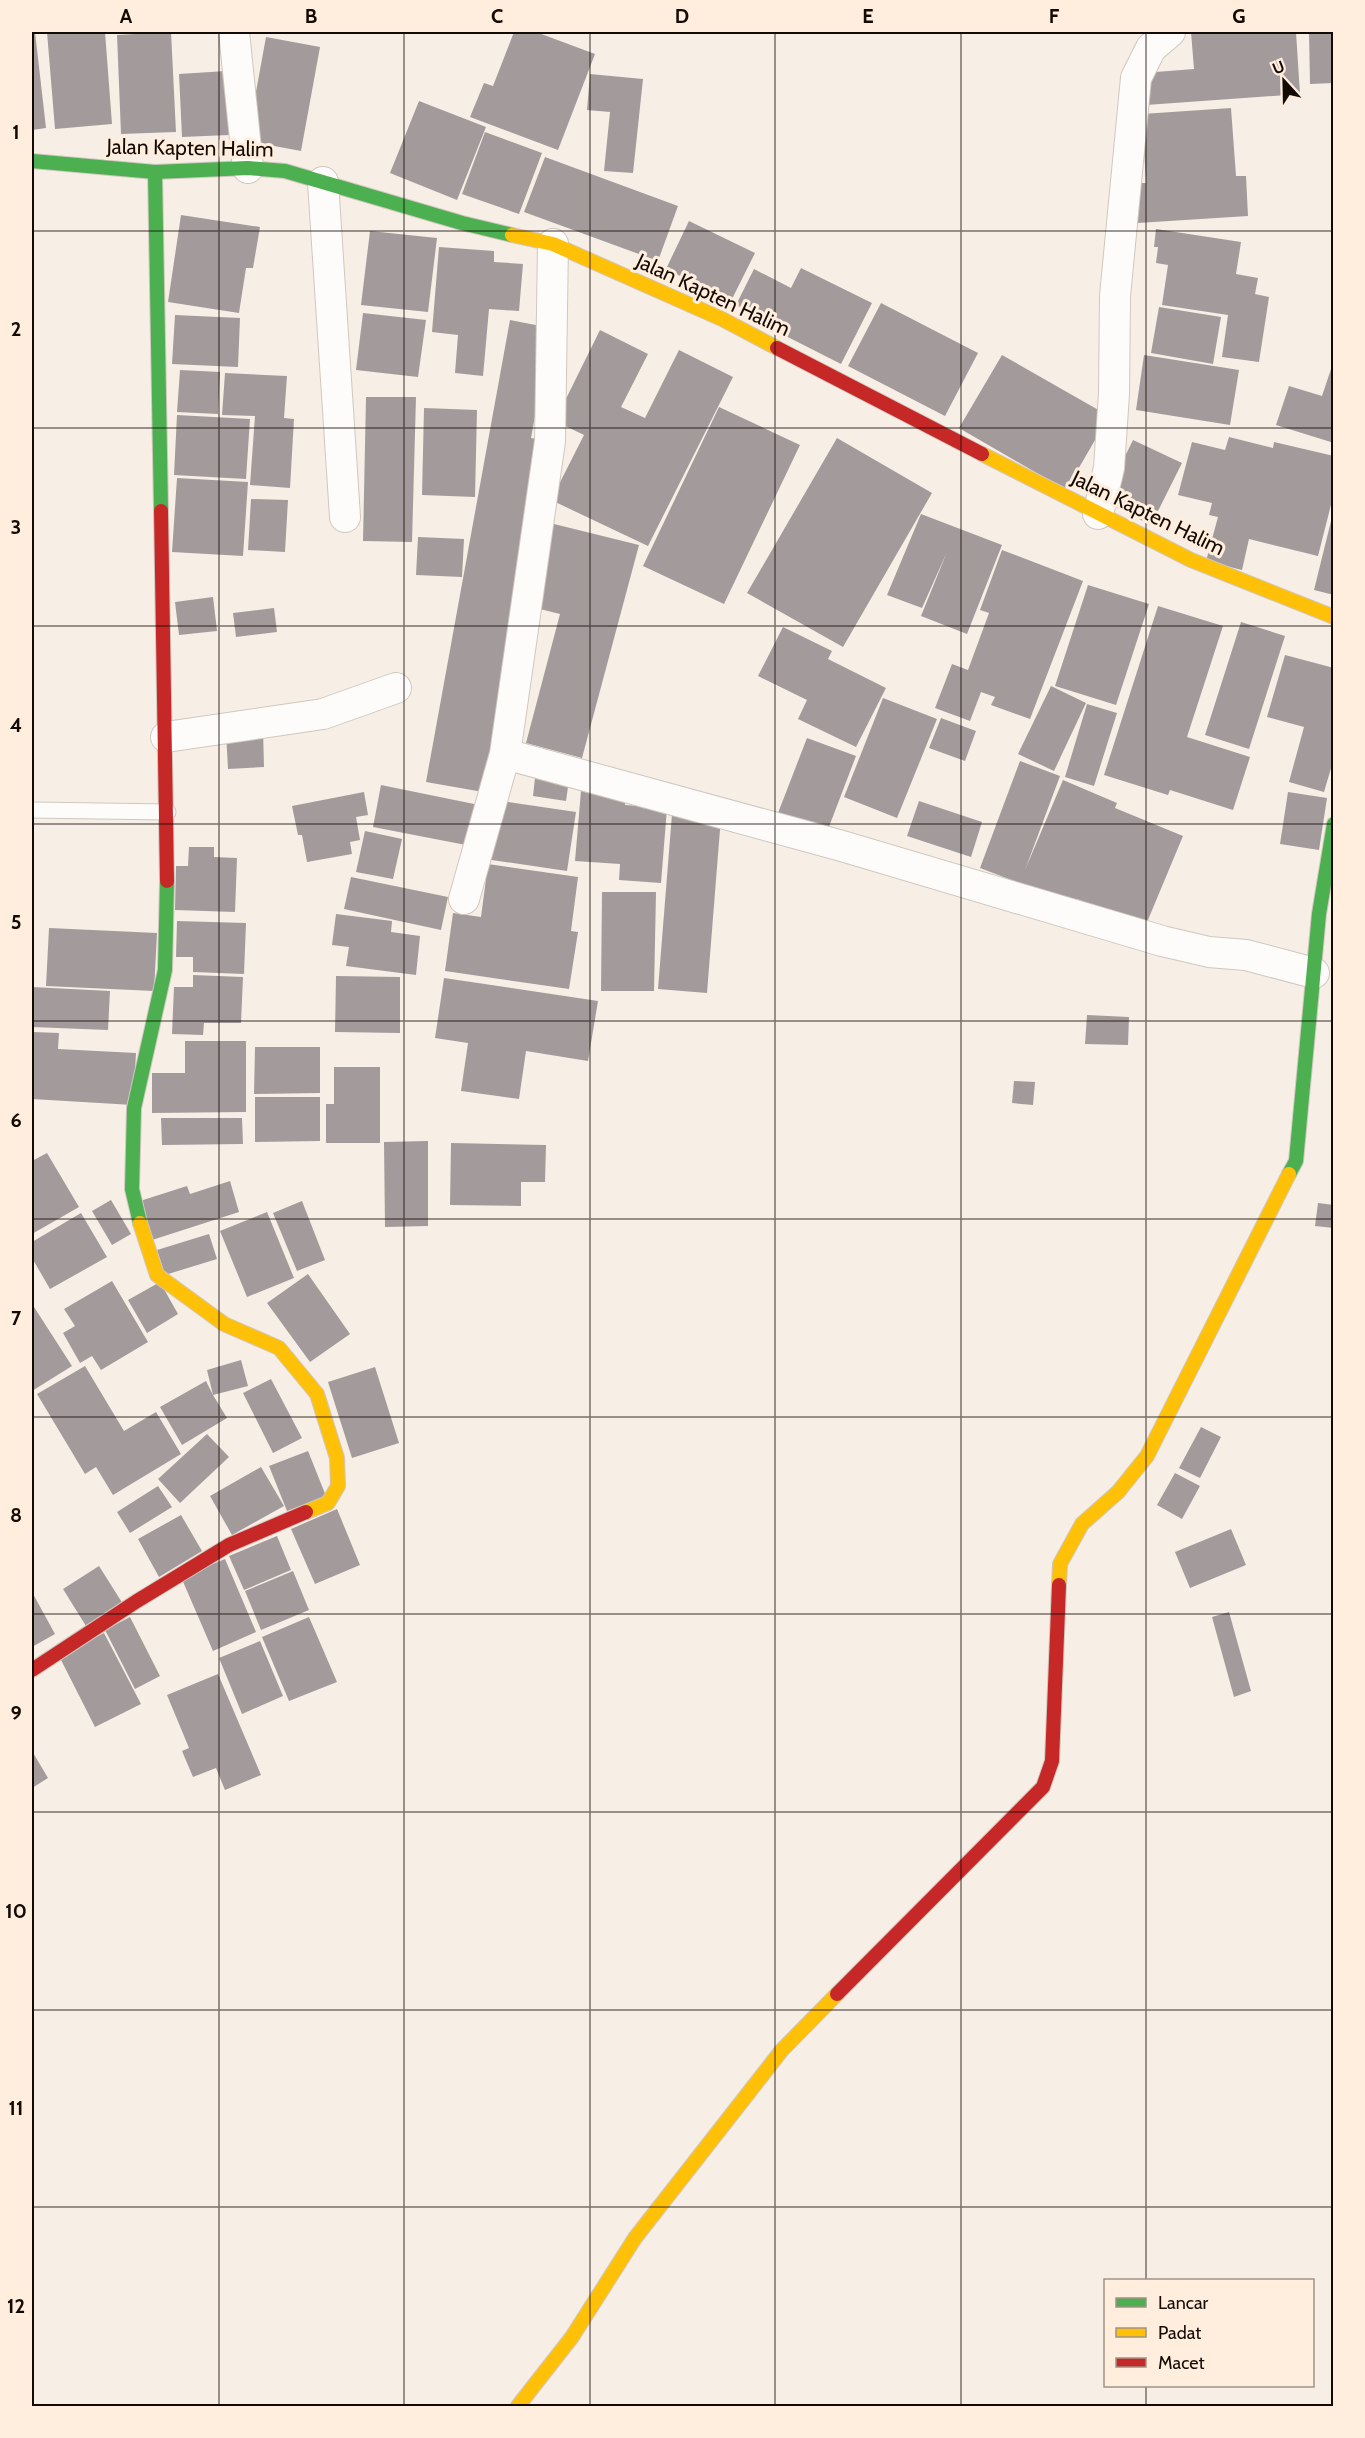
<svg xmlns="http://www.w3.org/2000/svg" width="1365" height="2438" font-family="Cabin,sans-serif">
<rect width="100%" height="100%" fill="#f7eee6"/>
<path fill="#a39b9b" d="M32,32h3l11,96 -14,2z
M47,32h58l7,92 -57,5z
M171,32l5,100 -55,2 -4,-99z
M514,32h22l59,22 -37,96 -88,-33 14,-34 9,3z
M1191,32h105l4,62 -154,11 -3,-32 51,-4z
M1309,32h25v51l-24,1z
M266,37l54,10 -19,104 -54,-10z
M226,71l3,64 -47,2 -3,-63z
M590,74l53,5 -10,94 -29,-2 6,-59 -23,-2z
M419,101l67,26 -29,73 -67,-27z
M1231,108l5,68h10l2,40 -110,7 -2,-40h10l-4,-69z
M485,132l57,21 -23,61 -57,-20z
M545,157l133,49 -20,55 -134,-49z
M181,215l79,12 -7,41h-7l-7,45 -71,-11z
M689,221l66,32 -24,48 -65,-32z
M1156,229l85,13 -5,32 22,4 -3,16 14,3 -10,65 -37,-5 6,-42 -66,-10 6,-40 -12,-2 2,-16h-4z
M370,231l67,7 -9,74 -67,-7z
M439,247l55,4v11l29,2 -4,47 -30,-2 -6,67 -28,-3 3,-38 -26,-3z
M801,268l71,35 -31,61 -71,-36 3,-4 -37,-19 18,-36 37,19z
M881,303l97,50 -33,63 -97,-50z
M1159,307l62,10 -8,47 -62,-11z
M363,313l63,7 -8,57 -62,-7z
M175,315l65,3 -2,49 -66,-3z
M510,320l41,8 -20,110 15,3 -63,351 -57,-10z
M600,330l48,24 -27,53 24,11 34,-68 54,27 -85,169 -97,-46 33,-65 -29,-14z
M1002,355l107,61 -43,74 -107,-62z
M1144,355l95,15 -9,55 -94,-15z
M1334,360v83l-58,-18 13,-39 33,10z
M180,370l40,2 -2,42 -41,-2z
M225,373l62,3 -3,42 10,1 -4,69 -40,-3 5,-69 -33,-1z
M366,397h50l-4,145 -49,-1z
M719,407l81,38 -76,159 -81,-38z
M424,408l53,2 -2,87 -53,-2z
M177,415l73,4 -4,60 -72,-4z
M1229,437l44,11 1,-6 60,14v37l-16,63 -69,-17 -7,31 -36,-9 12,-44 -9,-2 3,-12 -34,-8 14,-53 33,8z
M837,438l95,55 -89,154 -96,-54z
M1133,440l49,23 -31,62 -48,-24z
M177,478l71,4 -5,74 -71,-4z
M251,499l37,1 -3,52 -37,-2z
M1333,513h1v82l-20,-5z
M921,514l81,31 -35,89 -46,-18 26,-64 -25,56 -35,-13z
M554,524l85,21 -57,213 -56,-15 34,-129 -28,-7z
M418,537l46,2 -2,38 -46,-2z
M1002,550l81,31 -53,138 -39,-14 4,-8 -14,-5 -11,29 -35,-13 17,-44 16,6 21,-57 -9,-3z
M1088,585l61,19 -33,101 -61,-19z
M213,597l4,34 -38,4 -4,-33z
M1158,606l65,20 -36,111 63,20 -17,53 -63,-20 -2,5 -64,-20z
M274,608l3,24 -41,5 -3,-24z
M1241,622l44,14 -36,113 -44,-14z
M783,627l49,24 -4,8 58,29 -30,59 -58,-28 9,-19 -49,-24z
M1285,655l49,13v90l-10,34 -35,-10 15,-55 -37,-10z
M1051,686l35,17 -32,68 -36,-17z
M883,698l54,21 -40,99 -53,-21z
M1087,704l30,9 -23,73 -29,-9z
M941,718l35,13 -11,30 -36,-13z
M263,730l1,37 -36,2 -2,-37z
M807,738l49,18 -29,76 -49,-19z
M1020,761l40,15 -35,94 38,-90 54,23 -2,5 68,28 -38,91 -68,-28 -2,5 -95,-36z
M536,769l34,4 -4,28 -33,-5z
M381,785l98,20 -8,41 -98,-19z
M581,791l45,3 -1,11 42,3 -6,75 -42,-3 1,-16 -45,-3z
M364,792l4,23 -12,2 4,23 -10,2 2,12 -45,8 -5,-27h-4l-6,-29z
M1288,792l39,6 -8,52 -39,-6z
M494,800l82,12 -9,59 -82,-12z
M919,801l63,21 -11,35 -64,-21z
M672,814l49,3 -14,176 -49,-4z
M365,831l37,8 -9,40 -37,-7z
M189,847h25v10l23,1 -2,54 -60,-2 1,-44h12z
M488,864l90,13 -7,54 7,1 -9,57 -124,-18 8,-58 28,4z
M351,877l97,20 -7,33 -97,-21z
M602,892h54l-2,99h-53z
M336,914l56,7 -1,11 29,4 -4,39 -70,-9 3,-19 -17,-2z
M177,921l69,2 -2,51 -51,-2v-15h-17z
M49,928l108,5 -3,58 -108,-5z
M193,975l50,2 -2,46h-37l-1,12 -31,-1 2,-47h19z
M336,976l64,1v56l-65,-1z
M444,978l154,23 -10,60 -62,-10 -7,48 -58,-8 7,-48 -33,-5z
M32,987l78,4 -2,39 -76,-3z
M1087,1015l42,2 -1,28 -43,-1z
M32,1032l27,1 -1,16 78,4 -3,52 -101,-6z
M185,1041h61v71l-94,1v-40h33z
M255,1047h65v46l-66,1z
M334,1067h46v76h-54v-39h8z
M1014,1081l21,1 -2,23 -21,-2z
M255,1097h65v44l-65,1z
M161,1118h81l1,26 -81,1z
M428,1141v85l-43,1 -1,-85z
M451,1143l95,2 -1,37h-24v24l-71,-1z
M47,1153l32,54 -47,27v-73z
M230,1181l9,31 -87,28 -12,-39 47,-15 3,8z
M111,1200l20,34 -19,11 -20,-34z
M302,1201l23,59 -28,11 -24,-58z
M1318,1203l16,2v23l-19,-2z
M267,1212l27,66 -47,19 -27,-66z
M81,1213l26,44 -57,32 -18,-31v-16z
M209,1234l8,25 -52,16 -8,-25z
M308,1274l42,60 -40,28 -43,-59z
M112,1281l36,61 -47,28 -9,-14 -12,7 -17,-30 12,-7 -11,-17z
M160,1282l18,32 -31,19 -19,-33z
M34,1307l38,59 -40,25v-82z
M241,1360l7,26 -35,9 14,23 -45,27 -22,-38 46,-26 7,14 -6,-25z
M85,1366l39,65 32,-19 25,42 -68,41 -17,-28 -11,7 -48,-80z
M375,1367l24,76 -47,15 -24,-76z
M271,1379l31,59 -29,15 -30,-60z
M1201,1427l20,10 -21,41 -21,-10z
M207,1434l22,23 -49,46 -22,-24z
M308,1451l18,45 -39,15 -18,-45z
M261,1467l23,39 -52,29 -22,-39z
M1175,1473l25,13 -18,33 -25,-14z
M158,1486l14,21 -42,26 -13,-21z
M337,1509l23,56 -45,19 -24,-55z
M181,1515l21,36 -43,26 -21,-38z
M1231,1529l15,36 -56,23 -15,-36z
M277,1536l14,34 -47,20 -15,-34z
M225,1559l31,73 -43,19 -32,-74z
M99,1566l24,38 -37,22 -23,-37z
M293,1571l16,39 -48,20 -16,-39z
M32,1592l23,42 -23,13z
M1229,1612l22,79 -17,6 -22,-80z
M130,1617l30,59 -25,13 -30,-59z
M309,1617l28,65 -48,19 -27,-64z
M104,1633l37,71 -46,23 -36,-71z
M260,1641l23,55 -41,18 -23,-56z
M218,1674l43,101 -36,15 -9,-22 -23,9 -11,-26 7,-3 -22,-53z
M32,1751l16,27 -16,10z"/>
<g fill="none" stroke-linecap="round" stroke-linejoin="round">
<g stroke="#d0c7bf" stroke-width="17">
<path id="lane" d="M32,810l136,2"/>
</g>
<g stroke="#d0c7bf" stroke-width="32">
<path id="street" d="M234,32l14,136
M323,182l22,335
M1098,514l11,-46 5,-74 1,-98 21,-218 15,-30 19,-16
M166,737l157,-23 73,-26
M505,754l337,92 320,95 47,11 37,3 68,18
M464,899l41,-145 45,-313 3,-197"/>
</g>
<g stroke="#d0c7bf" stroke-width="16">
<path id="fast" d="M32,161l123,11 93,-4 37,3 177,52 50,12
M155,172l6,339
M1289,1174l7,-13 23,-247 15,-90
M140,1223l-8,-34 2,-81 31,-138 2,-89"/>
</g>
<g stroke="#d0c7bf" stroke-width="16">
<path id="slow" d="M512,235l41,9 169,75 55,29
M982,454l209,106 143,57
M140,1223l17,52 67,49 55,24 38,46 20,64 1,28 -10,17 -22,9
M1059,1585l1,-21 22,-40 36,-32 29,-36 142,-282
M518,2406l54,-69 63,-99 147,-188 55,-56"/>
</g>
<g stroke="#d0c7bf" stroke-width="16">
<path id="jam" d="M777,348l205,106
M161,511l6,370
M32,1670l105,-69 92,-56 77,-33
M837,1994l206,-207 9,-26 7,-176"/>
</g>
<use href="#lane" stroke="#fefcfb" stroke-width="15"/>
<use href="#street" stroke="#fefcfb" stroke-width="30"/>
<use href="#fast" stroke="#4caf50" stroke-width="14"/>
<use href="#slow" stroke="#ffc107" stroke-width="14"/>
<use href="#jam" stroke="#c62828" stroke-width="14"/>
</g>
<path fill="none" stroke="#130a03" stroke-width="1.5" stroke-opacity="0.55" d="M219,32v2374M404,32v2374M590,32v2374M775,32v2374M961,32v2374M1146,32v2248M32,231h1302M32,428h1302M32,626h1302M32,824h1302M32,1021h1302M32,1219h1302M32,1417h1302M32,1614h1302M32,1812h1302M32,2010h1302M32,2207h1302M1146,2386v20"/>
<g text-anchor="middle" stroke-width="6" stroke-linejoin="round" paint-order="stroke">
<g font-size="21" fill="#130a03" stroke="#ffedde">
<text transform="translate(190 148) rotate(1)" y="7">Jalan Kapten Halim</text>
<text transform="translate(713 295) rotate(25)" y="7">Jalan Kapten Halim</text>
<text transform="translate(1148 513) rotate(26)" y="7">Jalan Kapten Halim</text>
</g>
</g>
<rect width="1365" height="2438" fill="none" stroke="#ffedde" stroke-width="66"/>
<rect x="1104" y="2279" width="210" height="108" fill="#ffedde" stroke="#a19286" stroke-width="1.5"/>
<rect x="1116" y="2298" width="30" height="9" fill="#4caf50" stroke="#a19286" stroke-width="1.5"/>
<text x="1158" y="2309" font-size="18" fill="#130a03">Lancar</text>
<rect x="1116" y="2328" width="30" height="9" fill="#ffc107" stroke="#a19286" stroke-width="1.5"/>
<text x="1158" y="2339" font-size="18" fill="#130a03">Padat</text>
<rect x="1116" y="2358" width="30" height="9" fill="#c62828" stroke="#a19286" stroke-width="1.5"/>
<text x="1158" y="2369" font-size="18" fill="#130a03">Macet</text>
<g transform="translate(1284 81) rotate(338)" stroke="#ffedde" stroke-width="4.5" paint-order="stroke">
<path d="M0-4.5L10 22L0 15L-10 22Z" fill="#130a03"/>
<text y="-9" font-size="16" font-weight="bold" text-anchor="middle" fill="#130a03">U</text>
</g>
<rect x="33" y="33" width="1299" height="2372" fill="none" stroke="#130a03" stroke-width="2"/>
<g font-size="20" text-anchor="middle" font-weight="bold" fill="#130a03">
<text x="126" y="23">A</text>
<text x="311" y="23">B</text>
<text x="497" y="23">C</text>
<text x="682" y="23">D</text>
<text x="868" y="23">E</text>
<text x="1054" y="23">F</text>
<text x="1239" y="23">G</text>
<text x="16" y="139">1</text>
<text x="16" y="336">2</text>
<text x="16" y="534">3</text>
<text x="16" y="732">4</text>
<text x="16" y="929">5</text>
<text x="16" y="1127">6</text>
<text x="16" y="1325">7</text>
<text x="16" y="1522">8</text>
<text x="16" y="1720">9</text>
<text x="16" y="1918">10</text>
<text x="16" y="2115">11</text>
<text x="16" y="2313">12</text>
</g>
</svg>
